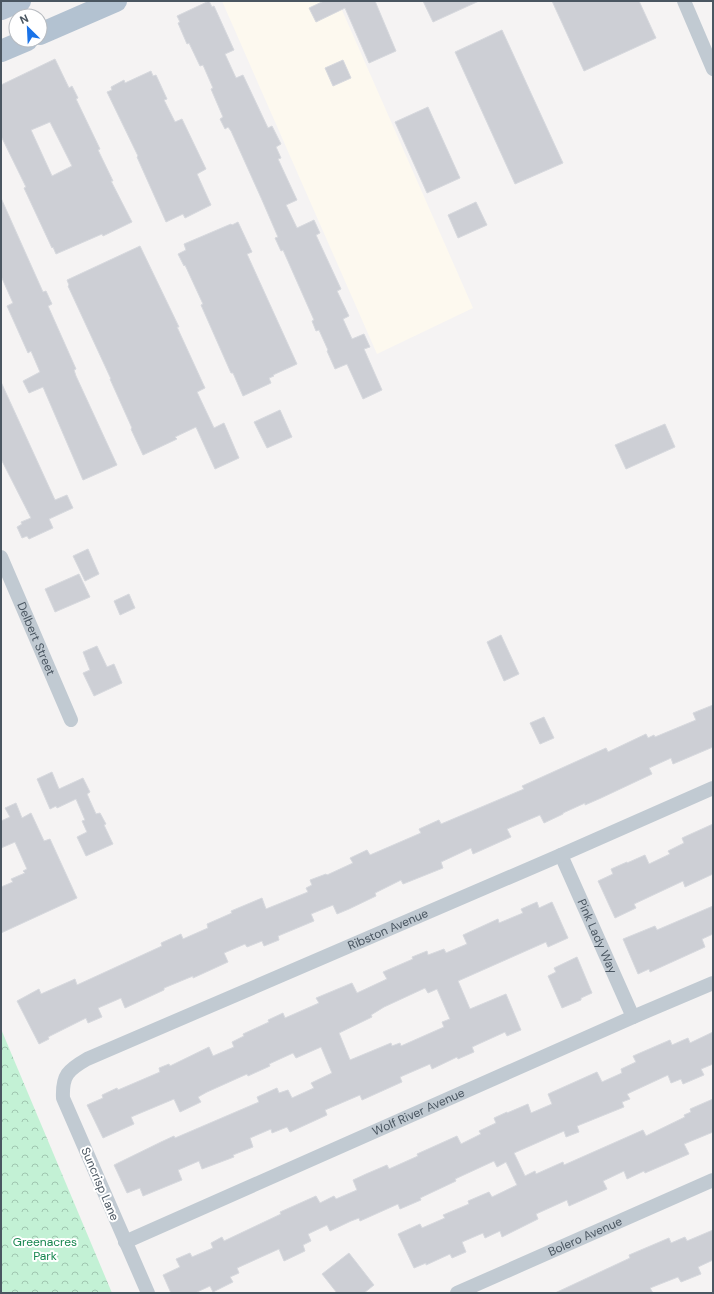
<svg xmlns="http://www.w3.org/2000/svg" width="714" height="1294" font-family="'DM Sans',sans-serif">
<defs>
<pattern id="forest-crowns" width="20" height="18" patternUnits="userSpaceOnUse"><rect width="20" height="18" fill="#c3f1d5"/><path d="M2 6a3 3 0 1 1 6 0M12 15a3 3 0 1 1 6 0" fill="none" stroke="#a0c6b0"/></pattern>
</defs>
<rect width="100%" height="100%" fill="#f5f3f3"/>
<path fill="#fdf9ef" d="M222,1h116l135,307 -96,46z"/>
<path fill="url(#forest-crowns)" d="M1,1029l111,264h-111z"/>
<path fill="#cdcfd5" stroke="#d7d9de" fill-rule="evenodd" d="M209,1l3,6 2,-1 20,44 -9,4 11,24 7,-3 25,53 4,-2 9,18 -5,3 5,11 -3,1 19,41 -11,5 11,23 17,-8 6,13 -4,2 25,54 -4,2 12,25 -6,3 9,20 12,-5 6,13 -6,2 18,41 -19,9 -16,-35 -12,5 -8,-18 1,-1 -9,-20 -3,1 -4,-10 2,-1 -31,-70 -2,1 -6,-13 3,-1 -16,-37 -31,-69 -3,-4 -3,2 -5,-10 3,-2 -12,-28 2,-1 -10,-23 -3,1 -11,-23 -2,1 -9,-21 2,-1 -3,-6z
M324,1h51l21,50 -27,12 -24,-55 -29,14 -7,-14z
M423,1h56l-46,21z
M552,1h87l17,37 -72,33z
M502,30l61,133 -48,21 -60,-132z
M55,59l14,29 3,-2 6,12 -2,1 24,50 -2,1 15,31h-2l21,41 -29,14 -1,-2 -46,20 -3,-7 -1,1 -28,-60 2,-1 -25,-51v-51zM50,122l22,44 -20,10 -21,-46z
M343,60l8,18 -18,8 -8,-18z
M151,71l2,5 3,-1 11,24 -3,1 11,22 7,-3 24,50 -9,5 14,31 -26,13 -2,-4 -17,8 -29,-65 1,-1 -31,-64 5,-2 -1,-3 13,-7 1,3z
M428,107l32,71 -33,15 -32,-71z
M1,198l42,94 3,-1 6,13 -4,2 28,63 -2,1 2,6 41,89 -34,15 -40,-93 -14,6 -6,-12 17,-9 -9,-21 -3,2 -21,-47 6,-3 -12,-27z
M476,202l11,23 -29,13 -10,-23z
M238,222l14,30 -5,2 50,110 -24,11 1,1 -5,2 2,5 -28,13 -10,-23h-2l-30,-68 2,-1 -18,-39 -1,1 -6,-12 8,-4 -2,-6 47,-20 1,1z
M140,246l39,81h-2l28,61 -8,4 17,36 10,-5 15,35 -24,11 -19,-42 -21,10 2,2 -34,16 -12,-26 1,-1 -22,-49h1l-43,-93 1,-1 -2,-5z
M1,382l54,118 12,-5 6,13 -24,11 4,9 -24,11 -2,-3 -5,2 -5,-11 5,-3 -1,-2 10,-4 -30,-59z
M280,410l12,27 -25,11 -13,-26z
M665,424l10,23 -49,22 -11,-24z
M88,549l11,25 -14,7 -12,-25z
M79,574l11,23 -35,15 -10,-23z
M129,594l6,14 -15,7 -6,-14z
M501,635l18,39 -15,7 -17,-39z
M97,646l10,21 7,-3 8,19 -28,13 -11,-23 7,-3 -7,-18z
M713,705v42l-40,17 -2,-6 -22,10 3,6 -51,24 -16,7v-2l-22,10v1l-19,9 -4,-8 -33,14 4,8 -38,17 -2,-6 -30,14 2,6 -40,16 -2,-4 -26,13 1,3 -27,13 -12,5 -4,-9 -22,9 3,7 -36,15 1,4 -15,6 -2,-5 -15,6 -2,-3 -21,9 4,9 -35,16v-2l-29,12v2l-39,18 -4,-10 -23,10 4,9 -14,6 -2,-5 -38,19 1,2 -10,5 -22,-43 22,-12 2,5 34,-15 2,6 85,-39 -1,-3 20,-9 2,5 25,-11 -1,-4 25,-11 -1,-2 31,-13 4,11 42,-17 -2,-4 6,-3 -2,-5 16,-6 1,1 26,-12 -3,-5 17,-8 3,5 51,-22 -2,-4 20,-9 2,4 83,-35 -2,-3 84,-38 2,4 38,-18 2,4 6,-3 1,2 41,-17 -3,-7z
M544,717l10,21 -14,6 -10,-21z
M52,772l7,17 24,-11 7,14 -3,2 9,20 4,-1 6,11 -2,1 9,19 -27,12 -9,-19 10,-5 -5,-11 3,-1 -9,-21 -19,9 -1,-2 -6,3 -13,-30z
M16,803l6,15 9,-5 13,28 6,-2 27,59 -76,35v-46l12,-5 -2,-3 14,-6 -2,-2 4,-2 -12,-27 -14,6v-27l9,-4 -5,-9z
M713,824v50l-28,13 -2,-6 -49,23 2,4 -21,10 -17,-37 15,-7 -2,-5 16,-7v1l18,-8 4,9 21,-10 -2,-3 16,-8 -2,-5z
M537,902l2,6 13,-6 16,36 -20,9 -2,-5 -88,39 12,28 36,-15 15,36 -14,6 -2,-4 -33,15 2,5 -16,7 -1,-2 -25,12 -2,-5 -30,13 2,5 -40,18 -2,-5 -35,15 2,5 -37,17 -3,-5 -15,6 -1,-4 -21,9 3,9 -20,8 1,2 -32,12 -3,-8 -21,9 4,10 -39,16 -3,-8 -13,5 -13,-28 47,-23 13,-6 1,2 84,-36 -2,-5 20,-9 2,5 9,-3 4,8 22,-10 -3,-5 21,-10 -11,-26 -25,11 -3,-5 -24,11 1,2 -22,10 -1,-2 -40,18 -9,5 3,5 -21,10 -6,-13 -43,18 3,7 -31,14 -16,-33 16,-7 -1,-3 15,-7 1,2 42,-18 -1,-4 10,-4 1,2 39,-19 4,9 21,-9 -2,-5 12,-6 -1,-2 26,-12 -1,-2 15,-7 2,5 34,-15 -3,-5 36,-15 5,10 30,-14 -4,-7 30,-13 -1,-2 15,-6 1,4 16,-6 2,4 21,-9 -4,-9 35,-16 1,4 24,-10 -2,-4zM425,988l3,5 9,-4 13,30 -8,3 2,5 -43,19 -1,-3 -8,3 -1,-3 -41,17 -11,-27 33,-16 -1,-2 13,-8z
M713,906v28l-11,5 3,8 -55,25 -1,-3 -11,5 -15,-35 32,-13 2,4z
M577,957l15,36 -11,5v2l-19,8 -14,-32 8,-4 -2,-4z
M713,1032v32l-12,5 3,6 -21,9 -2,-5 -10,4 -3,-8 -41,19 3,5 -8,3 2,5 -47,19 2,6 -13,5 -2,-6 -50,22 11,23 10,-5 1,3 27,-12 1,3 79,-35 3,6 39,-19 -1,-2 7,-3 -1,-3 23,-10v33l-29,12 5,10 -44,19 -1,-2 -17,8 -3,-8 -21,10 4,8 -38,17 -2,-6 -31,14 2,5 -36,18 -2,-6 -15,7 -2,-5 -21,9 4,10 -14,6 -2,-4 -24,11v-2l-12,5 -16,-34 22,-10 2,4 23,-10 -2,-3 26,-11 -1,-3 21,-9 3,5 25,-12 -11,-23 -9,5 -3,-6 -39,18 1,2 -36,17 1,2 -21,9 -2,-5 -38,17 -1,-3 -8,3 -21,10 -3,-6 -19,9 3,7 -8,4 2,6 -21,10 -5,-12 -42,19 2,5 -9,4 3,5 -20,10 -3,-6 -15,7h-24l-8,-18 17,-8 -4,-8 14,-6 2,4 21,-9 -2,-5 11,-6 2,4 57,-27 -1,-2 36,-16 4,7 14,-7 2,3 21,-9 -4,-10 13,-6 21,-9 2,4 29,-13 -1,-2 40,-18 4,8 20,-10 -2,-3 17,-8 -2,-5 13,-6v1l21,-9 3,9 21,-9 -4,-10 49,-22 5,10 20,-9 -1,-4 15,-7 -3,-6 37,-16 2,5 16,-7 2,5z
M713,1230v30l-15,7 3,7 -20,8 -3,-5 -28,11 3,5h-98l75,-35 -1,-3 40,-17 2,5 14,-6 2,4z
M349,1253l25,32 -10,8h-27l-15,-19z"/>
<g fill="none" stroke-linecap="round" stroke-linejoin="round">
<g stroke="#c1cad2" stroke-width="14">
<path d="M684,1l29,68"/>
<path id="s1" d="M1,557l70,163"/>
<path id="s2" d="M561,855l72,162"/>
<path id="s3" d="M125,1242l508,-225 80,-34"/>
<path id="s4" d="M148,1293l-85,-195c-1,-23 5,-28 24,-39l474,-204 152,-67"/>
<path id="s5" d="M457,1293l256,-113"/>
</g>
<path stroke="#b3c2d1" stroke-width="22" d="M1,9l19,-8
M40,34l76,-33
M1,51l26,-11"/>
</g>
<g text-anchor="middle" stroke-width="4" stroke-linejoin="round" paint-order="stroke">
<g font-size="12" fill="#4a5661" stroke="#fff">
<text dy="4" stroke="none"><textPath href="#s1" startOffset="89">Delbert Street</textPath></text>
<text dy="4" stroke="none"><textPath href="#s4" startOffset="590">Ribston Avenue</textPath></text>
<text dy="4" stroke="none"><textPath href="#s2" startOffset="89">Pink Lady Way</textPath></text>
<text dy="4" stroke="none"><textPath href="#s3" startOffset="321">Wolf River Avenue</textPath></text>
<text transform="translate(100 1184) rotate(67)" y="4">Suncrisp Lane</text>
<text dy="4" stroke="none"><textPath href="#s5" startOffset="140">Bolero Avenue</textPath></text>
</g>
<g font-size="12" fill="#17864f" stroke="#fff">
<text x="45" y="1246">Greenacres<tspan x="45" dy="14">Park</tspan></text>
</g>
</g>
<rect width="714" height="1294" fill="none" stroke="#4a5661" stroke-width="4"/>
<g transform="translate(28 28) rotate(336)"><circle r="19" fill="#ffffff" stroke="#b7bbc0"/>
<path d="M0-3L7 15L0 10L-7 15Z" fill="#1a73e8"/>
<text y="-6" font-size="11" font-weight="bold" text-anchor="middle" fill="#4a5661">N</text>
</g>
</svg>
